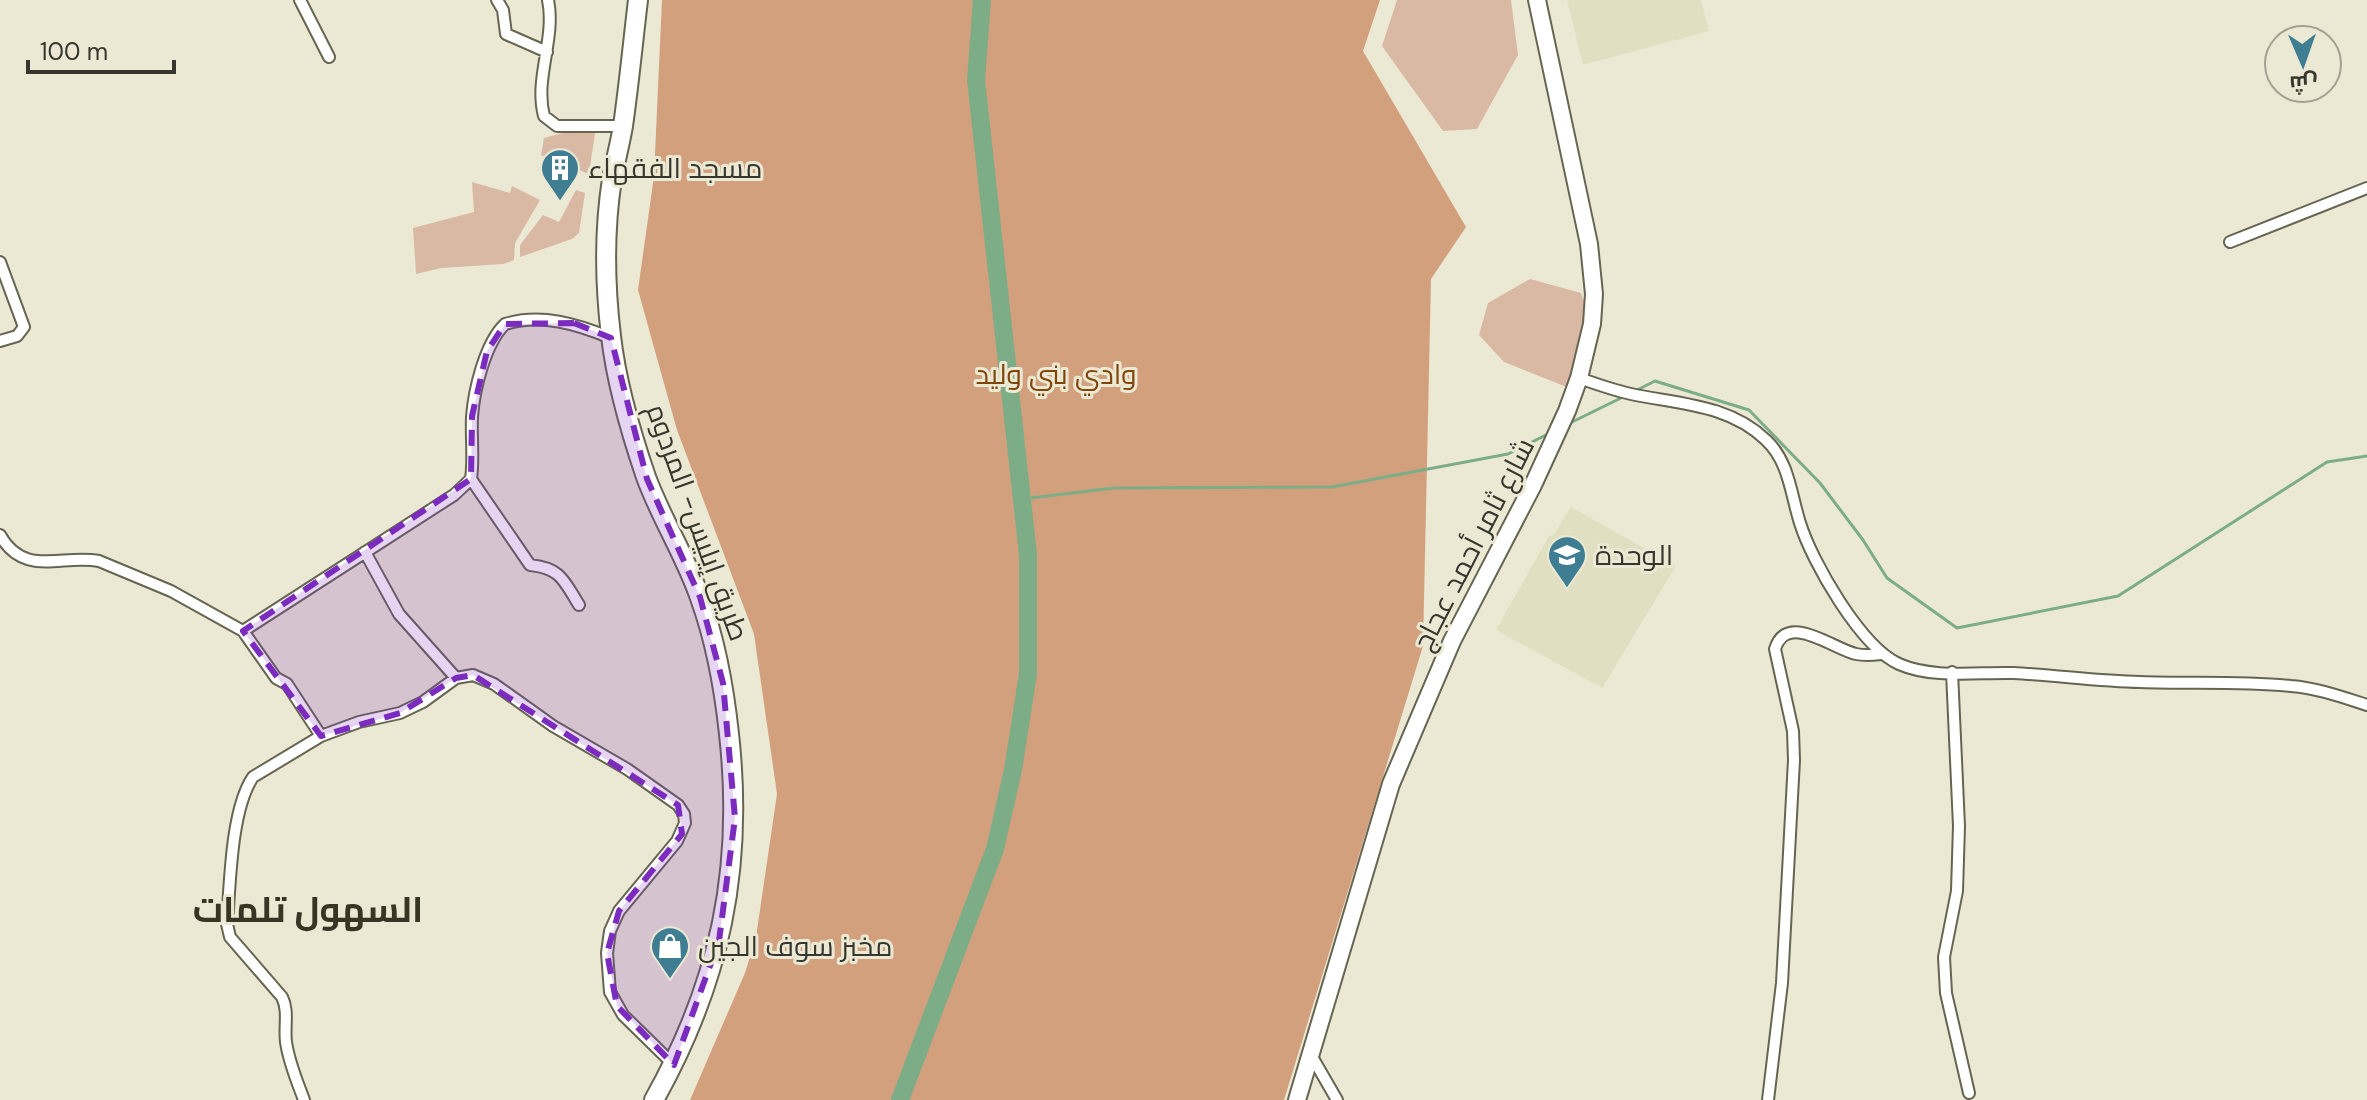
<svg xmlns="http://www.w3.org/2000/svg" width="2367" height="1100" font-family="'DM Sans',Cairo,sans-serif">
<rect width="100%" height="100%" fill="#ebe9d4"/>
<path fill="#e1dfc2" d="M1567,0h134l8,31 -126,34z
M1571,507l105,59 -74,122 -106,-58 53,-94 6,-3z"/>
<path fill="#d9b9a4" d="M1397,0h114l7,55 -41,74 -34,2 -61,-85z
M591,129l4,4 -6,41 -48,-19 3,-17 30,-8z
M472,182l38,11 2,-7 28,14 -25,43 -1,17 -11,4 -62,4 -25,6 -3,-46 61,-16z
M576,190l9,3 -6,40 -7,6 -52,18v-12l23,-30 16,7z
M1530,279l51,14 5,15 -17,80 -65,-26 -25,-27 9,-32z"/>
<path fill="#d3a07d" d="M662,0h718l-17,51 103,176 -35,52 -8,367 -139,454h-594l55,-127 11,-36 21,-143 -23,-160 -77,-204 -39,-140 16,-114z"/>
<g fill="none" stroke-linecap="round" stroke-linejoin="round">
<path stroke="#7cad87" stroke-width="3" d="M1633,392l22,-11 94,29 71,73 43,57 24,38 70,50 161,-32 209,-134 40,-6
M1570,423l53,-26
M1022,499l92,-11 218,-1 176,-33 40,-20"/>
<path stroke="#7cad87" stroke-width="18" d="M900,1100l95,-251 18,-79 15,-96v-119l-52,-475 6,-80"/>
<g stroke="#666552" stroke-width="14">
<path id="street" d="M300,0l29,57
M497,0l6,10 3,24 41,18
M548,0c8,38 -14,79 -4,116l13,10h66
M2230,242l137,-54
M0,262l24,65 -7,9 -17,5
M1579,378c17,6 34,12 52,16 47,10 98,10 135,46 23,21 25,55 34,83 12,39 61,124 99,141 34,15 78,8 114,9 42,2 84,8 127,9 50,2 101,-1 151,4 26,2 51,11 76,19
M471,479l59,86c31,3 34,16 49,40
M0,535c24,43 62,19 99,26l72,30 72,40 211,-136 17,-16c3,-21 0,-41 1,-62 2,-27 13,-74 33,-93 36,-11 72,0 106,14
M365,552l34,62 57,64
M243,631l33,47 11,6 34,52
M1952,672l7,154 -2,65 -13,66 2,36 23,100
M1311,1055l26,45
M304,1100c-7,-19 -15,-37 -18,-58 -2,-16 3,-31 -4,-45l-52,-60 -3,-13c3,-40 4,-115 26,-147l68,-41 38,-14 41,-9 23,-11 33,-24 17,-3 21,9 59,42 74,43 51,36 6,9 1,9 -8,18 -58,70 -9,20 -3,22 3,39 13,23 51,50
M1768,1100l14,-117 12,-223 -1,-29 -18,-82c12,-38 58,0 81,5 9,2 17,1 26,0"/>
</g>
<g stroke="#666552" stroke-width="20">
<path id="primary" d="M1297,1100l94,-316 61,-143 81,-156 34,-74 12,-33 13,-54 2,-30 -5,-50 -52,-244"/>
</g>
<g stroke="#666552" stroke-width="22">
<path id="highway" d="M638,0c-5,42 -9,84 -15,126 -3,18 -8,36 -11,53 -8,51 -7,107 -1,157 5,44 21,100 35,141 15,41 40,80 54,121 16,44 24,89 29,136 15,135 -9,248 -75,366"/>
</g>
<use href="#street" stroke="#fff" stroke-width="10"/>
<use href="#primary" stroke="#fff" stroke-width="16"/>
<use href="#highway" stroke="#fff" stroke-width="18"/>
</g>
<path fill="#7b2cbf" fill-opacity="0.2" stroke="#7b2cbf" stroke-width="6" stroke-dasharray="16 10" stroke-linejoin="round" d="M574,323l37,15 36,141 53,118 23,86 12,135 -16,123 -45,124 -57,-59 -10,-53 12,-42 63,-77 -4,-29 -205,-130 -17,3 -56,35 -79,23 -78,-105 228,-152 1,-63 15,-65 18,-27z"/>
<defs>
<g id="building-pin" transform="scale(2)"><path d="M0 17L-7.5 6A9.5 9.5 0 1 1 7.5 6Z" fill="#3e7d92" stroke="#ebe9d4"/><path d="M-4-6H4V6H1V3H-1V6H-4ZM-2.5-4.3h1.7v1.8h-1.7ZM.8-4.3h1.7v1.8H.8ZM-2.5-1h1.7V.8h-1.7ZM.8-1h1.7V.8H.8Z" fill="#fff"/></g>
<g id="school-pin" transform="scale(2)"><path d="M0 17L-7.5 6A9.5 9.5 0 1 1 7.5 6Z" fill="#3e7d92" stroke="#ebe9d4"/><path d="M0-5L7-2L0 1L-7-2ZM-4 1L0 2.5L4 1V4Q0 6-4 4Z" fill="#fff"/></g>
<g id="shop-pin" transform="scale(2)"><path d="M0 17L-7.5 6A9.5 9.5 0 1 1 7.5 6Z" fill="#3e7d92" stroke="#ebe9d4"/><path d="M-5-2.5h2.3a2.7 3.5 0 0 1 5.4 0H5L5.5 6h-11ZM-1.5-2.5h3a1.5 2.3 0 0 0-3 0Z" fill="#fff"/></g>
</defs>
<g fill-rule="evenodd">
<use href="#building-pin" x="560" y="168"/>
<use href="#school-pin" x="1567" y="555"/>
<use href="#shop-pin" x="670" y="946"/>
</g>
<g text-anchor="middle" stroke-width="6" stroke-linejoin="round" paint-order="stroke">
<g font-size="28" fill="#37362e" stroke="#ebe9d4" text-anchor="start">
<text x="588" y="178">مسجد الفقهاء</text>
<text x="1595" y="565">الوحدة</text>
<text x="698" y="956">مخبز سوف الجين</text>
</g>
<g font-size="28" fill="#83440a" stroke="#ebe9d4">
<text x="1056" y="384">وادي بني وليد</text>
</g>
<g font-size="28" fill="#37362e" stroke="#ebe9d4">
<text transform="translate(698 522) rotate(70)" y="10">طريق إيليس- المردوم</text>
<text transform="translate(1473 544) rotate(-63)" y="10">شارع ثامر أحمد عجاج</text>
</g>
<g font-size="36" font-weight="bold" fill="#373524" stroke="#ebe9d4">
<text x="308" y="922">السهول تلمات</text>
</g>
</g>
<g transform="translate(2303 64) rotate(178)"><circle r="38" fill="#ebe9d4" stroke="#a3a192" stroke-width="2"/>
<path d="M0-6L14 30L0 20L-14 30Z" fill="#3e7d92"/>
<text y="-12" font-size="22" font-weight="bold" text-anchor="middle" fill="#37362e">ش</text>
</g>
<path d="M28 60v12h146v-12" fill="none" stroke="#37362e" stroke-width="4"/>
<text x="40" y="60" font-size="24" fill="#37362e" stroke="#ebe9d4" stroke-width="6" paint-order="stroke">100 m</text>
</svg>
